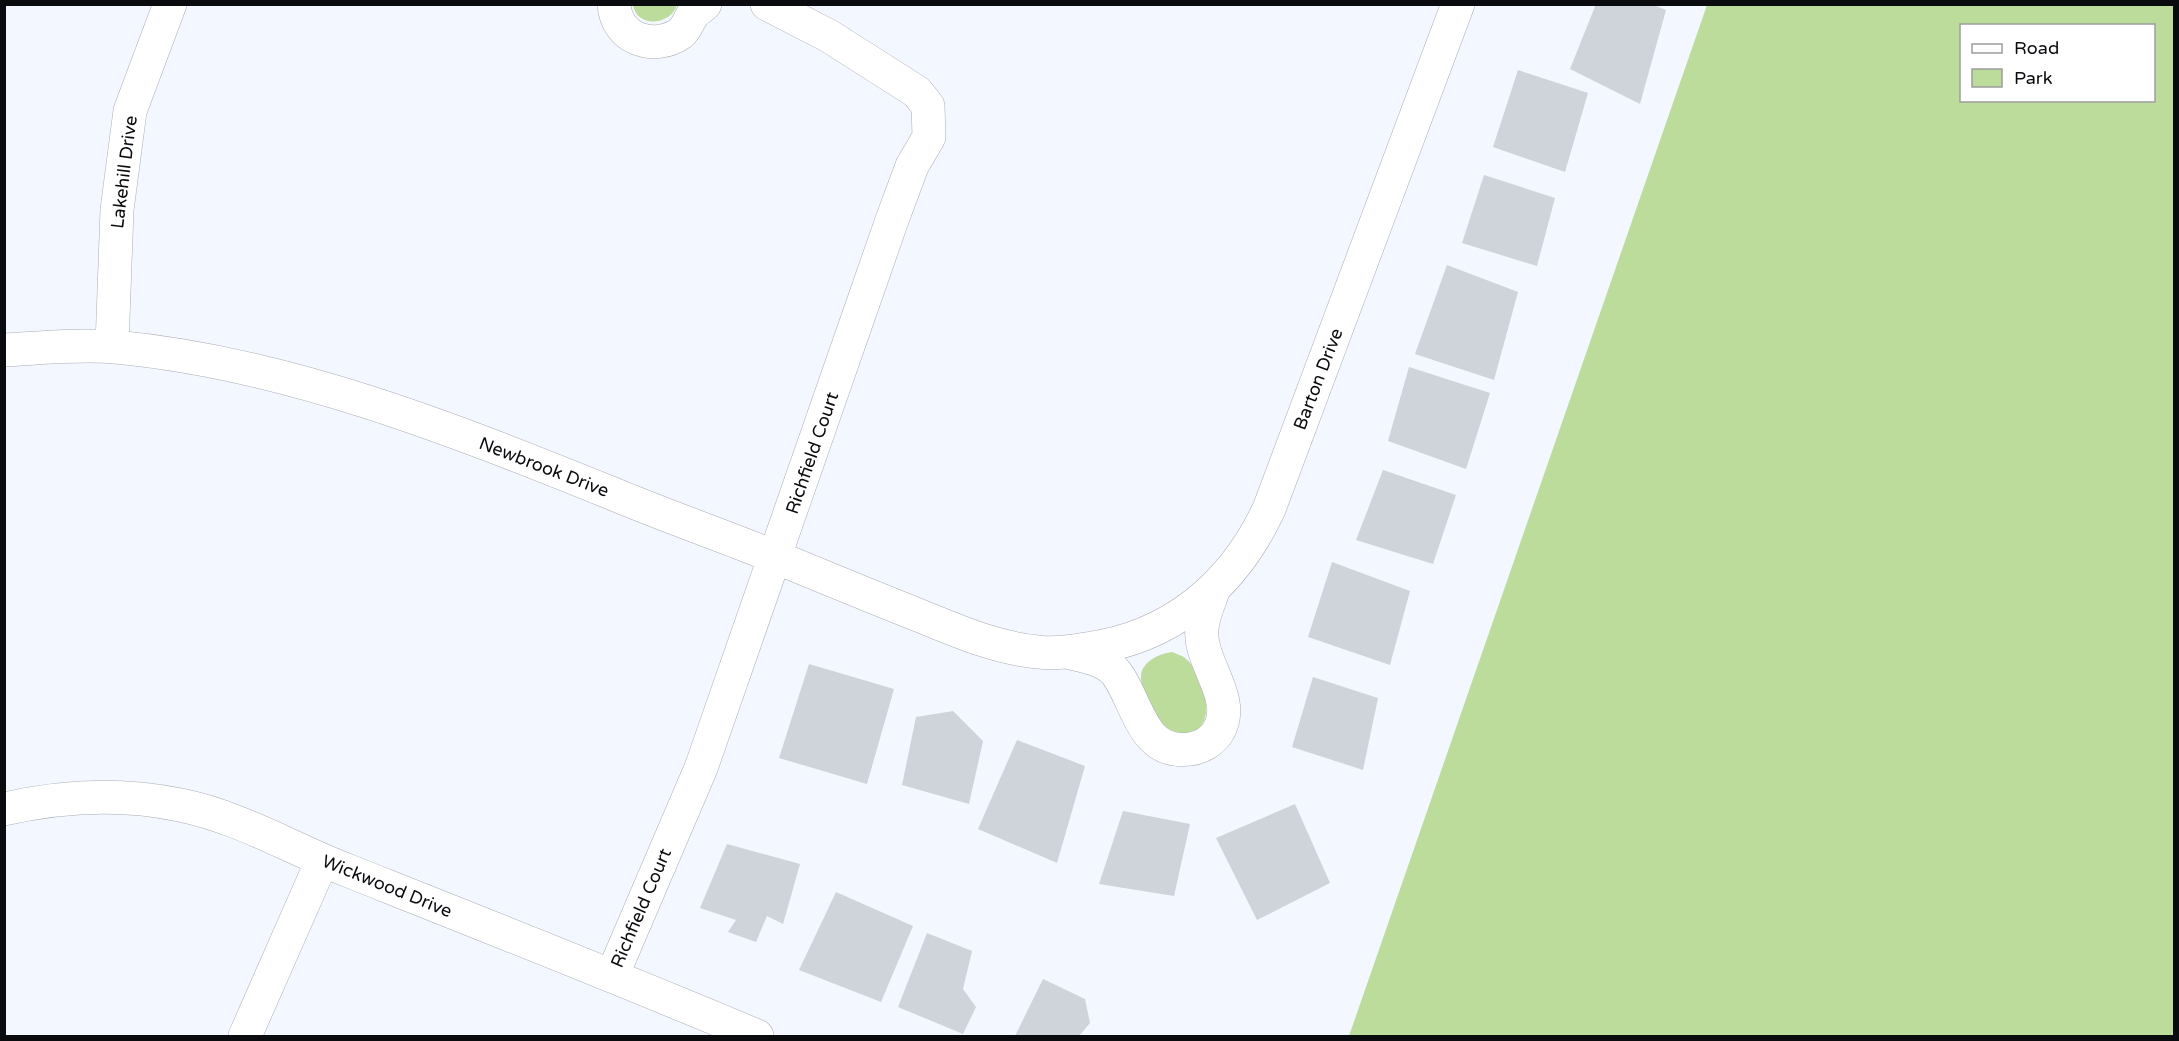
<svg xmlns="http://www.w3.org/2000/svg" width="2179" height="1041" font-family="'Varela Round',sans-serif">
<rect width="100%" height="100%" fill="#f3f7ff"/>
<path fill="#bcdc9b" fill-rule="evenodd" d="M633,5v-1l44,1c-7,21 -40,23 -44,0z
M1707,5h467v1031h-825zM1962,26h192v74h-192z
M1172,652c4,2 9,3 13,6 16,12 33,61 10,73 -11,6 -25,5 -34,-4 -6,-6 -9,-19 -12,-26 -2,-5 -6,-11 -7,-17 -6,-19 14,-30 30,-32z"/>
<path fill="#cfd3da" d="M1596,4h55l15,6 -26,94 -70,-35z
M1518,70l70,23 -23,79 -72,-25z
M1484,175l71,23 -18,68 -75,-23z
M1447,265l71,27 -24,88 -79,-26z
M1409,367l81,26 -24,76 -78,-28z
M1383,470l73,25 -23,69 -77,-24z
M1332,562l78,29 -20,74 -82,-28z
M809,664l85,25 -27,95 -88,-26z
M1313,677l65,21 -15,72 -71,-23z
M953,711l30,30 -14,63 -67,-19 14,-68z
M1017,740l68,26 -28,97 -79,-34z
M1295,804l35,79 -73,37 -41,-82z
M1123,811l67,13 -16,72 -75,-12z
M727,844l73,20 -17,60 -16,-8 -11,26 -28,-10 8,-12 -36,-12z
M836,892l77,34 -32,76 -82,-32z
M927,933l45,18 -9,38 13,18 -13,27 -65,-27z
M1043,979l42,20 5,24 -11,13h-64z"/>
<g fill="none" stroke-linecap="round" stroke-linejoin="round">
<g stroke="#aaadb4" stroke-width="34">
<path id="minor" d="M614,4c2,35 40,48 67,29 6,-5 8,-14 13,-20 3,-3 8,-6 11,-9
M112,346l5,-136 13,-99 40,-107
M4,350c37,-2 75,-6 111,-3 172,16 337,82 496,146 57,24 116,44 174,68 42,17 85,35 128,52 40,16 81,35 125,39 16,2 32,0 48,-3 85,-11 147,-63 183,-140l189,-505
M1071,653c15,4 36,7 46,21 21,29 25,82 73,75 11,-1 24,-9 29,-19 18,-33 -21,-68 -17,-102 1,-13 8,-27 12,-40
M4,809c57,-13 119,-16 176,-4 60,12 112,44 169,66 136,54 273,108 408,165
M612,976l89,-208 191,-548 20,-54 17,-29 -1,-31 -11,-14 -88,-56 -62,-32
M245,1036l77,-175"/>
</g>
<use href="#minor" stroke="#fff" stroke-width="33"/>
</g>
<g text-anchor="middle" stroke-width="4.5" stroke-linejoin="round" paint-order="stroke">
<g font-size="18" fill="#0a0b0e" stroke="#fff">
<text transform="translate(124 172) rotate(-83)" y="6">Lakehill Drive</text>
<text transform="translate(1318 379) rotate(-69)" y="6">Barton Drive</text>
<text transform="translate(812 453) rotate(-71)" y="6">Richfield Court</text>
<text transform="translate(544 467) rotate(21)" y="6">Newbrook Drive</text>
<text transform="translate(387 886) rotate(22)" y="6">Wickwood Drive</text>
<text transform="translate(641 908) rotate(-67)" y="6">Richfield Court</text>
</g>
</g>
<rect width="2179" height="1041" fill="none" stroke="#0a0b0e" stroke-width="12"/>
<rect x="1960" y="24" width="195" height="78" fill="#ffffff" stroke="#9d9d9f" stroke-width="1.5"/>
<rect x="1972" y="44" width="30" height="9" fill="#ffffff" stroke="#9d9d9f" stroke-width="1.5"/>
<text x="2014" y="54" font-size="18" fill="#0a0b0e">Road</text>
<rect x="1972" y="69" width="30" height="18" fill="#bcdc9b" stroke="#9d9d9f" stroke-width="1.5"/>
<text x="2014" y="84" font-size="18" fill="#0a0b0e">Park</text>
</svg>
